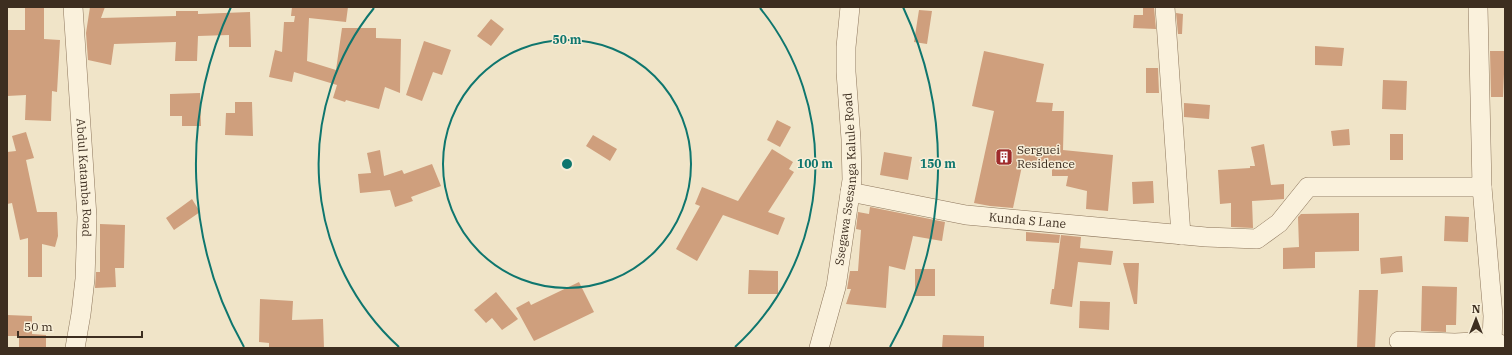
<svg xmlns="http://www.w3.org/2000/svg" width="1512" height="355" font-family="'IBM Plex Serif',serif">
<rect width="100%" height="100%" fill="#f0e4c8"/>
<path fill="#cf9f7d" d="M25,7h19v32l16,1 -3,52 -5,-1 -1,30 -26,-1 1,-25 -19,1v-66h18z
M90,7h15l-4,11 75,-2v-5h22v3l52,-2 1,35h-22v-12l-31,1 -1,25h-22l1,-19 -62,2 -3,21 -23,-5 -2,-27z
M292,7h56l-2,15 -37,-4 -2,43 29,9 6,-42h34v10l25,1 -1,54 -15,-6 -6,22 -33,-9 -1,2 -12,-4 4,-13 -43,-13 -2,10 -23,-5 6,-27 7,2 2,-30h10l1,-6h-4z
M1143,7h11l2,22 -23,-1 1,-13h9z
M919,10l13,1 -5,33 -13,-2z
M1176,13l7,1 -1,20h-4z
M491,19l13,10 -13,17 -14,-10z
M424,41l27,9 -9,25 -9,-3 -11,29 -16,-6z
M1315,46l29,2 -2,18 -27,-1z
M984,51l60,13 -8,38 17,1 -1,8h12l-1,39 50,5 -5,56 -22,-2 1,-18 -21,-5 2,-10h-16v-13l-30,3 -9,42 -23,-2 -16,-3 20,-92 -22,-5z
M1490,51h15l-2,46h-12z
M1146,68h12l1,25h-13z
M1383,80l24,1 -1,29 -24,-1z
M200,93l1,33h-19v-10h-12v-22z
M235,102h17l1,34 -28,-1 1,-22h9z
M1184,103l26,2 -1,14 -25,-2z
M777,120l14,7 -11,20 -13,-7z
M1349,129l1,16 -17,1 -2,-15z
M26,132l8,26 -8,2 11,52h20l1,24 -3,11 -13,-3v33h-14v-39l-8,2 -8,-37 -5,1v-52l9,-1 -4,-15z
M1390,134h13v26h-13z
M593,135l24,14 -7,12 -24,-15z
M1264,144l7,41 13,-1v15l-32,2 1,27 -22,-1v-24l-11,1 -2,-34 32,-2v-2h5l-4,-19z
M772,149l21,13 -4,7 5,3 -26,40 17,6 -7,17 -55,-20 -26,46 -21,-12 24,-43 -5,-2 7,-17 36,14z
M380,150l4,26 18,-6 2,4 28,-10 9,22 -30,11 2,4 -18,6 -5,-17 -30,3 -2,-19 13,-1 -4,-20z
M884,152l28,5 -4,23 -28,-5z
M1153,181l1,22 -21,1 -1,-22z
M192,199l8,13 -26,18 -8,-12z
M870,207l75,15 -3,19 -29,-5 -8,34 -16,-4 -3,42 -40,-4 5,-15h-4l3,-18h8l3,-41 -5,-1 2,-17 11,2z
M1359,213v38l-44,1v16l-32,1v-21l16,-1 -1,-30 3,-3z
M1445,216l24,1 -1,25 -24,-1z
M100,224l25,1 -1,43h-9l1,19 -21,1 1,-16h4z
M1026,232l34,3 -1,8 -33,-2z
M1061,235l20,2 -1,11 33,3 -2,14 -33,-3 -6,45 -22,-3 2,-15h2z
M1402,256l1,16 -22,2 -1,-16z
M1123,263h16l-2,41h-3z
M915,269h20v27h-20z
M749,270l29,1v23h-30z
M579,282l15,30 -60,29 -18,-33 13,-7 2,4z
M1422,286l35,1 -1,38h-10v7l-25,-1z
M1359,290h19l-3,58h-18z
M496,292l22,27 -16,11 -10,-12 -6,5 -12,-13z
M260,299l33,2 -1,19 31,-1 1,29h-55v-5l-10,-1z
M1080,301l30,1 -1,28 -30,-2z
M7,315l25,1v18l14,1v13h-27v-12h-12z
M943,335l41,1v12h-42z"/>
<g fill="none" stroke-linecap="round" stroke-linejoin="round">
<g stroke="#8d765c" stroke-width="20">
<g id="minor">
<path id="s1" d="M73,7l14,210 -2,62 -4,35 -6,34"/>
<path d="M1165,7l16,228"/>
<path d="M1478,7l4,180 11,129 -1,25 -2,7"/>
<path id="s2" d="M850,192l116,23 240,22 51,2 22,-16 29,-36h174"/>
<path d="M1399,341l56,2 37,-2 13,5"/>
<path id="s3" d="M819,348l17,-61 16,-107 -1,-41 -5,-67v-25l4,-40"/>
</g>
</g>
<use href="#minor" stroke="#faf1dc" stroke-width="19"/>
</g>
<g fill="none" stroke="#0f766e" stroke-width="2">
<circle cx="567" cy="164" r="124"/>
<path d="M399 347A248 248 0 0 1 374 8M760 8A248 248 0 0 1 735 347"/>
<path d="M244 347A371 371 0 0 1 231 7M903 7A371 371 0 0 1 890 347"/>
</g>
<defs>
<g id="building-square" transform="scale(0.9)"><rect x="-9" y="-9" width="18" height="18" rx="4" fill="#9e2a2b" stroke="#f7eed8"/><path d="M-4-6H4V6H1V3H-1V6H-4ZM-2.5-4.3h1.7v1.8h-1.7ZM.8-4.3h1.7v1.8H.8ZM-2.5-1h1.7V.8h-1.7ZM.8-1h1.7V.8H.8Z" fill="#fff"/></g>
</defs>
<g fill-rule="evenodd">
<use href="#building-square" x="1004" y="157"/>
</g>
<g text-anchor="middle" stroke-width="3" stroke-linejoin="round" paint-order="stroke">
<g font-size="12" fill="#3d2e20" stroke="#f7eed8" text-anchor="start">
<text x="1017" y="154">Serguei<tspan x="1017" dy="14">Residence</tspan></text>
</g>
<g font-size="12" fill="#3d2e20" stroke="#f7eed8">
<text dy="4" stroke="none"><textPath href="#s1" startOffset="171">Abdul Katamba Road</textPath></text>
<text dy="4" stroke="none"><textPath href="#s3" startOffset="172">Ssegawa Ssesanga Kalule Road</textPath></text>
<text dy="4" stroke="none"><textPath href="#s2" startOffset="180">Kunda S Lane</textPath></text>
</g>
</g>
<circle cx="567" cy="164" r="6" fill="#0f766e" stroke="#f7eed8" stroke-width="2"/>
<g font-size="12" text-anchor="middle" font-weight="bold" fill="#0f766e" stroke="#f7eed8" stroke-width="3" stroke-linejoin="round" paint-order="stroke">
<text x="567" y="44">50 m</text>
<text x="815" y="168">100 m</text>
<text x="938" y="168">150 m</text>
</g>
<rect width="1512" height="355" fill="none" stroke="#3d2e20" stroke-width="16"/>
<g transform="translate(1476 319)" stroke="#f7eed8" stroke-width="3" paint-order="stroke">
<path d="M0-3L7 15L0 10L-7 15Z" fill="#3d2e20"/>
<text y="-6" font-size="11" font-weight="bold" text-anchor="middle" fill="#3d2e20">N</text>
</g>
<path d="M18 331v6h124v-6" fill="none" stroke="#3d2e20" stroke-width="2"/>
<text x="24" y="331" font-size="12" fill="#3d2e20" stroke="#f7eed8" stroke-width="3" paint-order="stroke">50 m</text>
</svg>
